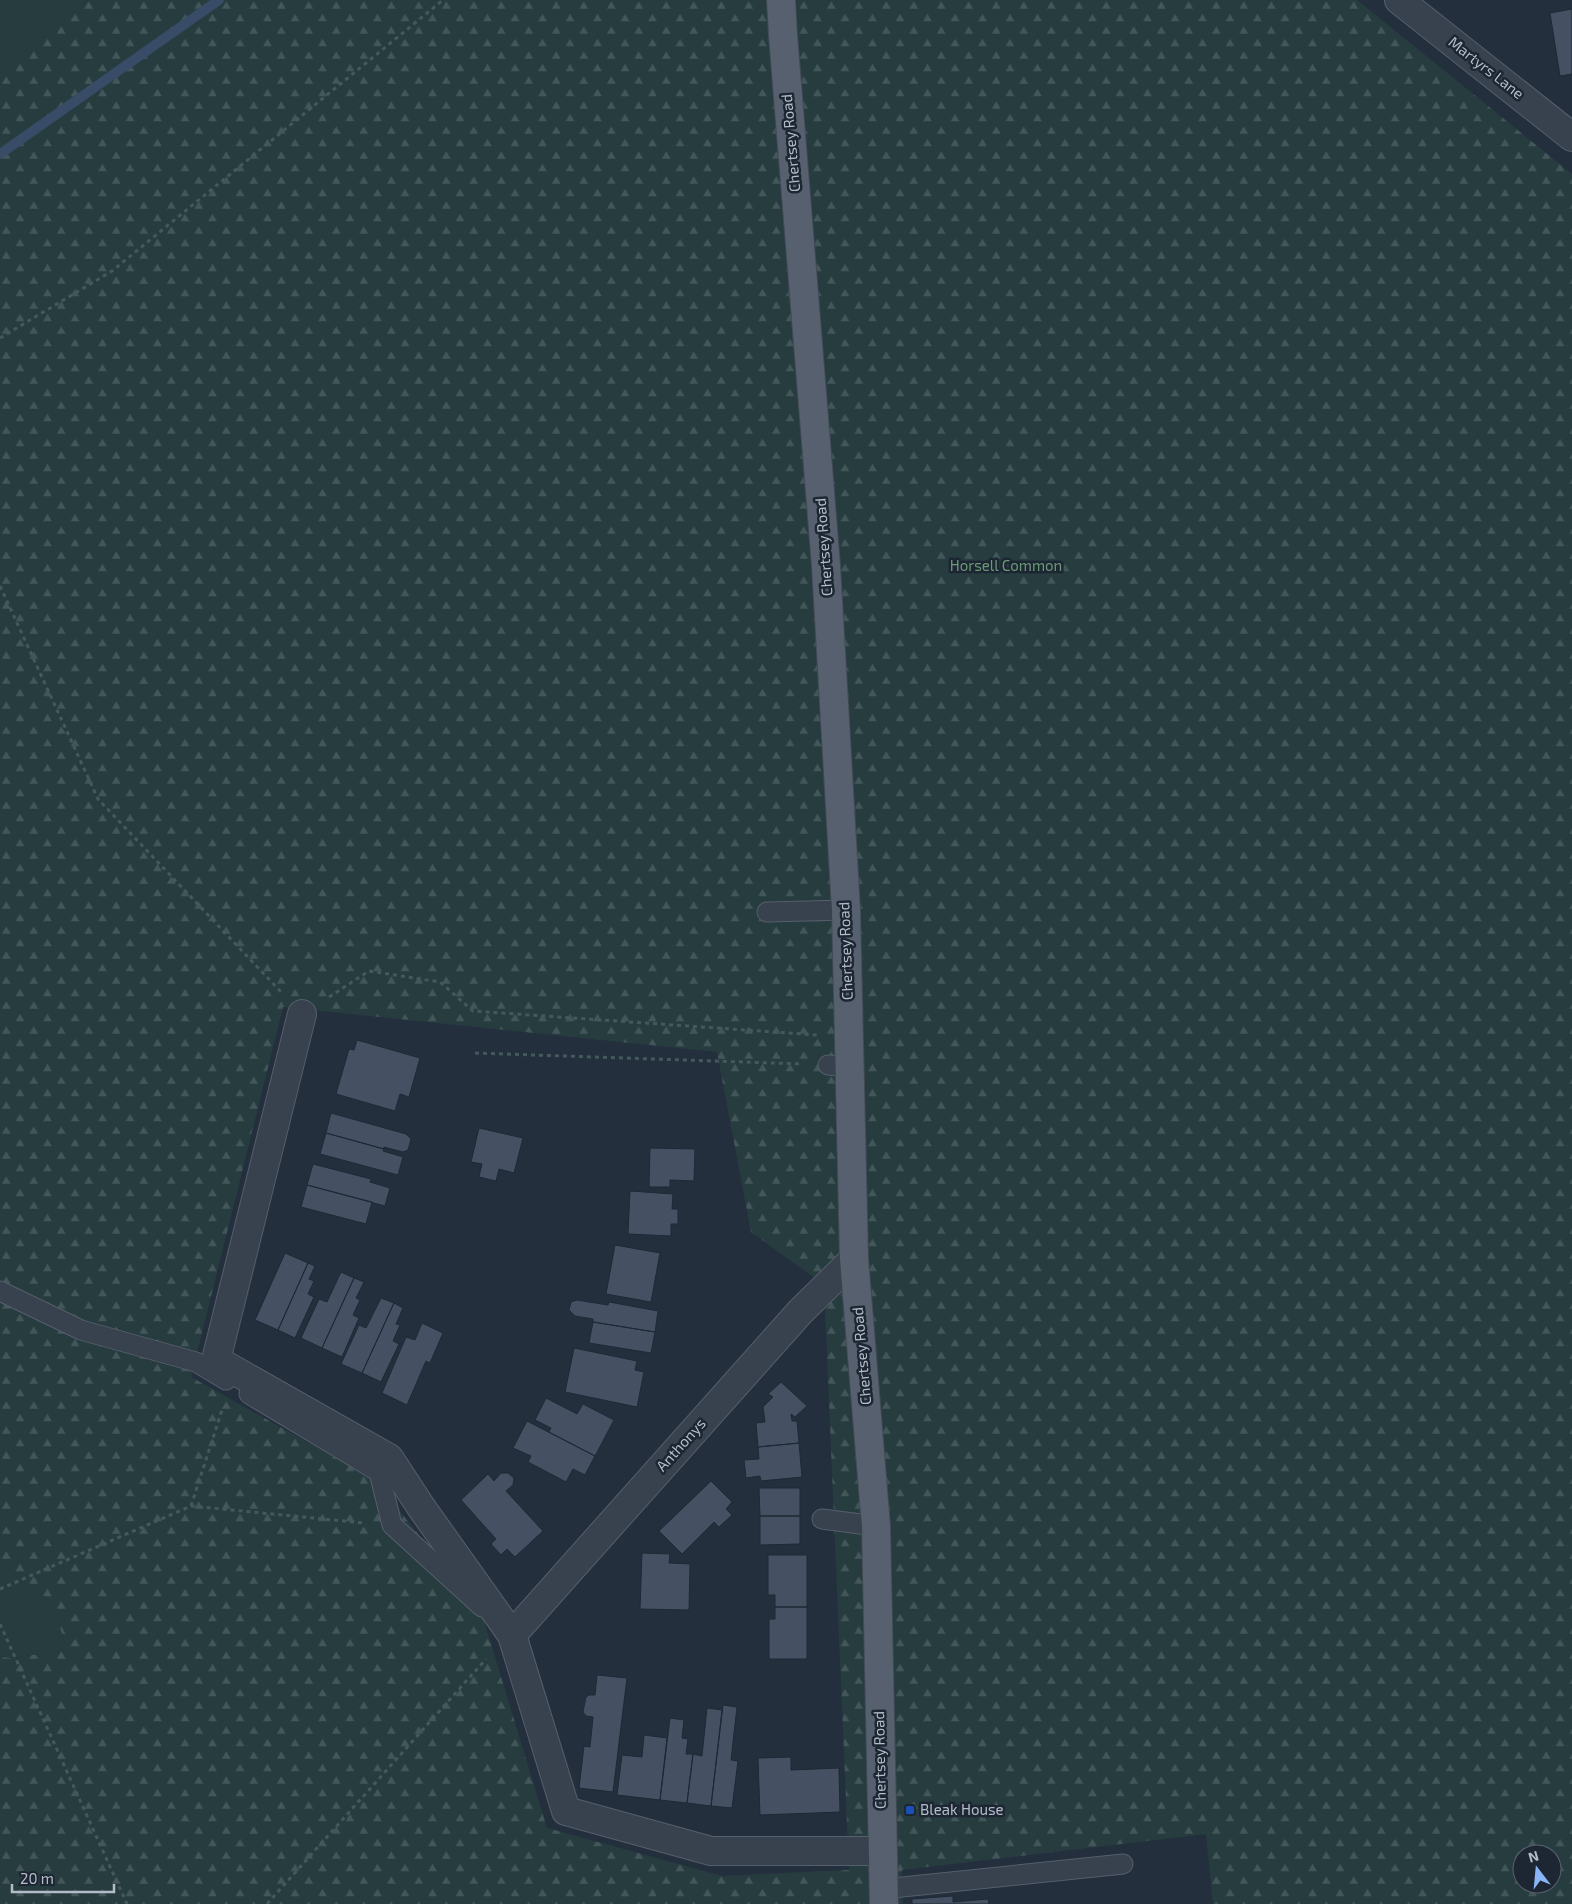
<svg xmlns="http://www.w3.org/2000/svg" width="1572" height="1904" font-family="'Exo 2',sans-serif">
<defs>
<pattern id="forest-firs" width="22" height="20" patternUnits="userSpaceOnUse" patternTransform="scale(1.25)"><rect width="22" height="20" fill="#263c3f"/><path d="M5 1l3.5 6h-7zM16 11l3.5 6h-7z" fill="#435659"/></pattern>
</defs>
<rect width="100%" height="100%" fill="#242f3e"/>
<path fill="#263c3f" d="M0,0h88l-88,71z
M0,1565l6,3 47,37 14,45 -55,8 -12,-1z"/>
<path fill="url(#forest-firs)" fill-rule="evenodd" d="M88,0h1269l215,174v1730h-359l-7,-70 -304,36 1,34h-903v-247l12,1 55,-8 -14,-45 -47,-37 -6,-3v-1494zM283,1007l434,45 34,180 73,53 25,585 -127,6 -175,-48 -65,-214 -107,-134 -184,-103zM1522,1854h30v30h-30z"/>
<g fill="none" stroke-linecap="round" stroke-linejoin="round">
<path stroke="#394c67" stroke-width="10" d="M0,154l219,-154"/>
</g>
<path fill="#455162" stroke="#1f2835" d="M1572,9v65l-12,2 -10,-63z
M357,1040l63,18 -11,39 -9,-3 -5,17 -59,-17 13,-45 5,1z
M331,1113l75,21 5,5 -3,11 -5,2 -19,-5v2l-58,-16z
M479,1128l44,10 -9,35 -15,-4 -3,12 -17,-4 3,-13 -11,-2z
M326,1133l58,16 -1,2 20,6 -5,18 -78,-21z
M650,1148l45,1 -1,32 -24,-1v7h-21z
M313,1164l58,15 -1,3 20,6 -5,18 -78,-21z
M307,1185l65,17 -6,22 -65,-17z
M630,1191l43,3 -1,15h6v15h-7v12l-43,-2z
M615,1245l45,8 -9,49 -45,-8z
M285,1253l23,10 -30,67 -23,-10z
M308,1263l7,3 -6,13 5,2 -6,13 6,3 -19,41 -17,-8z
M341,1272l13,6 -32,70 -21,-10 18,-39 8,3z
M354,1278l10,4 -8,16 4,2 -7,15 6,3 -17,39 -20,-9z
M381,1298l13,5 -32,70 -21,-9 18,-39 7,3z
M577,1300l31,5 1,-3 49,9 -3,21 -62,-10v-3l-18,-3 -6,-6 2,-8z
M394,1303l9,5 -7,16 4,1 -7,16 6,3 -18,38 -19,-9z
M593,1322l62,10 -4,21 -62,-10z
M422,1323l21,10 -13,30 -4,-2 -19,44 -25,-12 24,-56 9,3z
M574,1348l63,13 -2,9 9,2 -7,35 -72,-15z
M781,1382l26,24 -12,11 -4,-3 1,7h5l2,22 -41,4 -2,-24 9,-1 -2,-15 10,-10 -5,-3z
M546,1398l31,16 6,-10 31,16 -19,36 -46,-24 2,-4 -16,-8z
M527,1421l68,35 -10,19 -12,-6 -7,13 -38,-20 3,-6 -18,-8z
M799,1443l3,34 -41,4 -1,-5 -14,2 -2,-18 15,-1 -1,-12z
M501,1473h7l6,5 -1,7 -7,6 37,40 -28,26 -8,-8 -6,6 -10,-11 5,-5 -35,-39 27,-26 6,7z
M711,1481l21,21 -6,7 6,6 -13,12 -5,-5 -32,32 -23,-23z
M759,1488h41v28h-40z
M760,1516h40v28l-40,1z
M642,1553l28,1 -1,9 21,1 -1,46 -49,-1z
M768,1555h39v52h-32v-12h-7z
M775,1607h32v52h-38v-40h6z
M597,1675l30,3 -14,114 -34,-4 5,-42 6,1 3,-30 -7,-1 -3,-4 3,-15 3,-2h6z
M723,1705l14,2 -6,53 7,1 -6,47 -21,-2z
M707,1708l15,2 -11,96 -24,-3 6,-49 9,2z
M670,1718l14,2 -2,18 6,1 -2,15h7l-6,49 -27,-3z
M644,1735l23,3 -7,62 -43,-5 5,-40 20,2z
M791,1757v13l48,-2 1,44 -80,3 -2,-57z
M953,1896v6l35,-3 1,5h-77v-5z"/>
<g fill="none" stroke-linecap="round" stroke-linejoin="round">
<g stroke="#565f6c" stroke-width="21">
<path id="lane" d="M767,912l79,-2
M828,1065l21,2
M0,1291l81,39 115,32 30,18
M249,1394l130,78 13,53 90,82
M822,1519l54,7
M883,1889l240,-25"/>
</g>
<g stroke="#565f6c" stroke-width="30">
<path id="street" d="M1399,0l173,137
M302,1014l-86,346 173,98 32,49 91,128 54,176 145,40h171
M512,1635l288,-323 54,-53"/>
</g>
<g stroke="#414a57" stroke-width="30">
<path id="primary" d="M781,0l2,35 43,531 20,344 8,349 22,267 8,378"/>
</g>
<path stroke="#44595c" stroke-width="3" stroke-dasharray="4 4" stroke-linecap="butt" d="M0,338l112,-67 331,-271
M0,586l98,213 184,194
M329,997l40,-26 71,11 33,29 344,24
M475,1053l328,11
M191,1506l32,-99
M0,1589l191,-83 173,17
M0,1624l127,280
M267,1904l219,-245"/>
<use href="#lane" stroke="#38414e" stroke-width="19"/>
<use href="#street" stroke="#38414e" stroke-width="28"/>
<use href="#primary" stroke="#56606e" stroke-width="28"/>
</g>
<rect fill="#1a4fb4" stroke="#1d2633" stroke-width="2" x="905" y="1805" width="10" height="10" rx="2.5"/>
<g text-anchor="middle" stroke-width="5" stroke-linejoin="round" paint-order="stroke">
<g font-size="15" fill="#b4bcc9" stroke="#1d2633">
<text transform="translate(1486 68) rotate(38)" y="5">Martyrs Lane</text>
<text transform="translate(791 143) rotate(-95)" y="5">Chertsey Road</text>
<text transform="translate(824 547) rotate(-94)" y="5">Chertsey Road</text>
<text transform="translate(846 951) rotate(-92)" y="5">Chertsey Road</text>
<text transform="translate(862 1356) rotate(-95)" y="5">Chertsey Road</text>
<text transform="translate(681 1445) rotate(-48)" y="5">Anthonys</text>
<text transform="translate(880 1760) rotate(-91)" y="5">Chertsey Road</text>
</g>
<g font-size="15" fill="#6b9a76" stroke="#1d2633">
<text x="1006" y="571">Horsell Common</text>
</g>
<g font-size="15" fill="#b4bcc9" stroke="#1d2633" text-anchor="start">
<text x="920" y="1815">Bleak House</text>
</g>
</g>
<g transform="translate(1537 1869) rotate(344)"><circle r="24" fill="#1d2633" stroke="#59626f"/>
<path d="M0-4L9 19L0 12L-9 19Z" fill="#8ab4f8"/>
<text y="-8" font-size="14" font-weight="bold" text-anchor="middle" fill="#b4bcc9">N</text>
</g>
<path d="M12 1884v8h102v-8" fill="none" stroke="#b4bcc9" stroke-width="2.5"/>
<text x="20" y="1884" font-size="15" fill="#b4bcc9" stroke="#1d2633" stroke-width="4" paint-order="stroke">20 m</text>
</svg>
